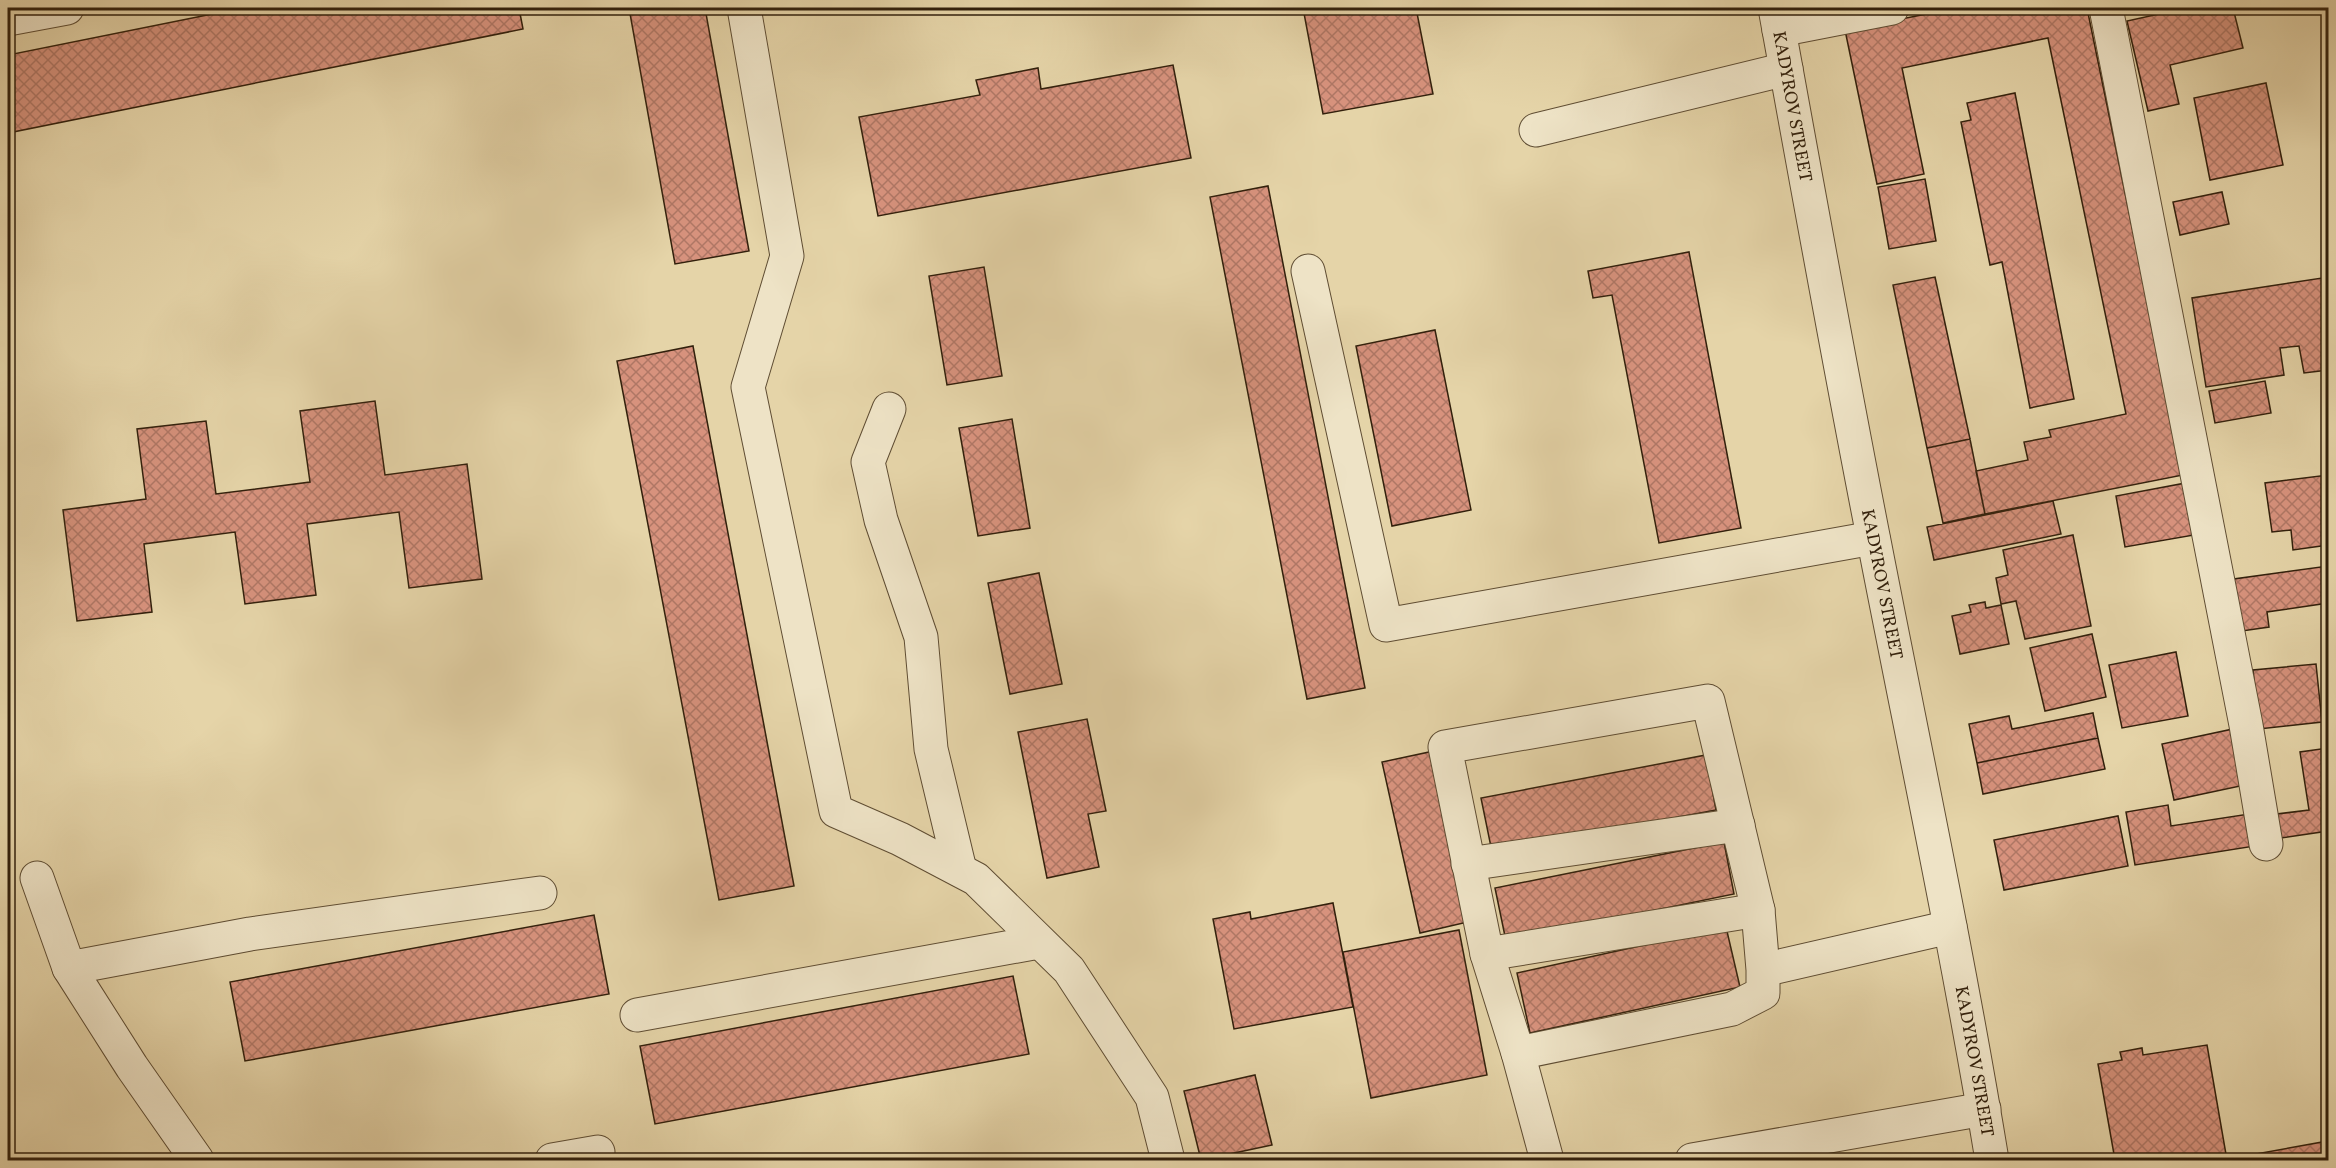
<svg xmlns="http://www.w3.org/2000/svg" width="2336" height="1168" font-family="Vollkorn,serif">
<defs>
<pattern id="building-cross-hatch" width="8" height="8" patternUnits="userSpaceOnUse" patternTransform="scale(1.5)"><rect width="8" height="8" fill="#d7927d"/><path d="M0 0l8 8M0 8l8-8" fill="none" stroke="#af7765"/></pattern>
</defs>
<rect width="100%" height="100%" fill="#e5d4a8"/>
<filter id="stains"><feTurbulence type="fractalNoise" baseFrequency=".00333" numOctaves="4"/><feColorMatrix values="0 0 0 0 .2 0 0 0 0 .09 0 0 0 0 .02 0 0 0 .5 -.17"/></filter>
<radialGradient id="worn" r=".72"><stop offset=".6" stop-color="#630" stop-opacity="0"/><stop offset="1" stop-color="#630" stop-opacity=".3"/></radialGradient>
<path fill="url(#building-cross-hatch)" stroke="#32200c" stroke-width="1.5" d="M242,8h277l4,21 -515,104v-78z
M629,8h76l44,243 -74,13z
M1303,8h113l17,86 -110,20z
M1957,8h130l96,467 -198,39 -9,-43 52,-11 -4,-18 27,-5 -2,-7 77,-16 -78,-376 -146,30 22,106 -47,10 -32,-154z
M2186,8h47l10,40 -73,17 9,39 -31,7 -21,-90z
M1173,65l18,93 -313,58 -19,-99 121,-22 -4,-15 62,-12 3,21z
M2266,83l17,82 -73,15 -16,-82z
M2015,93l59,306 -44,9 -28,-146 -12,3 -29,-143 10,-2 -4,-17z
M1925,179l11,62 -47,8 -11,-62z
M1268,186l97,502 -58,11 -97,-502z
M2222,192l7,32 -49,11 -7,-33z
M1689,252l52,276 -82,15 -47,-248 -19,3 -5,-27z
M984,267l18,109 -55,9 -18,-109z
M1935,277l35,162 -43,9 -34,-163z
M2322,278l6,42v50l-24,3 -5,-27 -19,2 4,27 -78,12 -14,-89z
M1435,330l36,180 -79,16 -36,-180z
M693,346l101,540 -75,14 -102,-539z
M2265,381l6,32 -56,10 -6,-32z
M375,401l10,74 82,-11 15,115 -73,9 -10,-76 -92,12 9,71 -71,9 -10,-72 -91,12 8,68 -75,9 -14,-111 83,-11 -9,-70 69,-8 10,73 94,-12 -10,-71z
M1012,419l18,109 -52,8 -19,-108z
M1970,439l15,75 -42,9 -16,-75z
M2328,475v70l-35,5 -2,-20 -19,2 -7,-49z
M2191,482l9,52 -75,13 -9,-51z
M2053,501l8,33 -127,26 -7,-33z
M2073,535l18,91 -66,13 -9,-38 -15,3 -5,-26 12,-3 -5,-25z
M2328,566v37l-61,9 2,15 -27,4 -8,-52z
M1039,573l23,111 -52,10 -22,-111z
M1985,602l1,6 15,-3 8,39 -49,10 -8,-38 19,-4 -2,-7z
M2092,634l14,63 -61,14 -15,-63z
M2176,652l12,64 -66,12 -13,-63z
M2316,664l6,58 -63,7 -6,-59z
M2093,713l5,25 -121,25 -8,-39 40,-8 3,13z
M1087,719l19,92 -18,3 11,53 -52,11 -29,-146z
M2233,729l12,56 -71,15 -12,-56z
M2098,738l7,31 -122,25 -6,-31z
M2328,748v83l-47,7 -4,-24 32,-4 -9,-58z
M1434,751l38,170 -52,12 -38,-171z
M1706,755l10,55 -224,42 -11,-54z
M2168,805l3,21 78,-12 6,32 -120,19 -9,-53z
M2118,816l10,50 -124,24 -10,-50z
M1724,842l10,52 -228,47 -11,-53z
M1333,903l20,104 -119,22 -21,-110 37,-7 1,7z
M594,915l15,79 -364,67 -15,-79z
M1726,927l14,60 -210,46 -13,-60z
M1459,930l28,145 -116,23 -28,-146z
M1013,976l16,78 -374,70 -15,-78z
M2207,1045l20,115h-112l-17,-96 24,-4 -2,-8 22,-4 1,7z
M1255,1075l17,70 -71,15 -17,-69z
M2328,1141v19h-77l-1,-5z"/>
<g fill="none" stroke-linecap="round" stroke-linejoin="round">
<g stroke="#5f4d33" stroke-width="35">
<g id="minor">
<path d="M744,8l43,248 -39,131 88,424 64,28 76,40 93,91 83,127 16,63"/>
<path id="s1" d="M1775,8c32,177 64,355 99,533 40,206 84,412 118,619"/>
<path d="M2106,8l140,717 20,119"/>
<path d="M8,19l59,-11"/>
<path d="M1779,30l113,-22"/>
<path d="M1536,130l250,-61"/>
<path d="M1308,271l78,354 487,-87"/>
<path d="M889,409l-21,53 13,58 40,117 10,112 29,121"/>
<path d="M1468,864l270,-39"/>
<path d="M37,878l32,90 63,99 65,93"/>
<path d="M1487,954l271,-44"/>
<path d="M69,968l181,-34 290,-41"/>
<path d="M1763,970v23l-31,16 -214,44 -31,-99 -42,-207 263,-46 50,209 5,60 187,-43"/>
<path d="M637,1015l402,-73"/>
<path d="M1518,1053l29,107"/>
<path d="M552,1160l46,-8"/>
<path d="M1692,1160l292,-51"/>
</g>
</g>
<use href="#minor" stroke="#eee3c6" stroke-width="33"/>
</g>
<g text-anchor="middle" stroke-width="5" stroke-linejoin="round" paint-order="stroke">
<g font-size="18" fill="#32200c" stroke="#eee3c6">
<text dy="6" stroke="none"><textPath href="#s1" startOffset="100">KADYROV STREET</textPath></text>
<text dy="6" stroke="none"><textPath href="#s1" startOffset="586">KADYROV STREET</textPath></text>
<text dy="6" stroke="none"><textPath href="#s1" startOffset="1072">KADYROV STREET</textPath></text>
</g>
</g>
<rect width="2336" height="1168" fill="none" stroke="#e5d4a8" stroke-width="30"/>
<rect x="9" y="9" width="2318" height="1150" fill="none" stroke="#32200c" stroke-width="3"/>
<rect x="15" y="15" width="2306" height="1138" fill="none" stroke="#32200c" stroke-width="1.5"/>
<rect width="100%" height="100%" filter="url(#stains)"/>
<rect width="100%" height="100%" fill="url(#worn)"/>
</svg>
